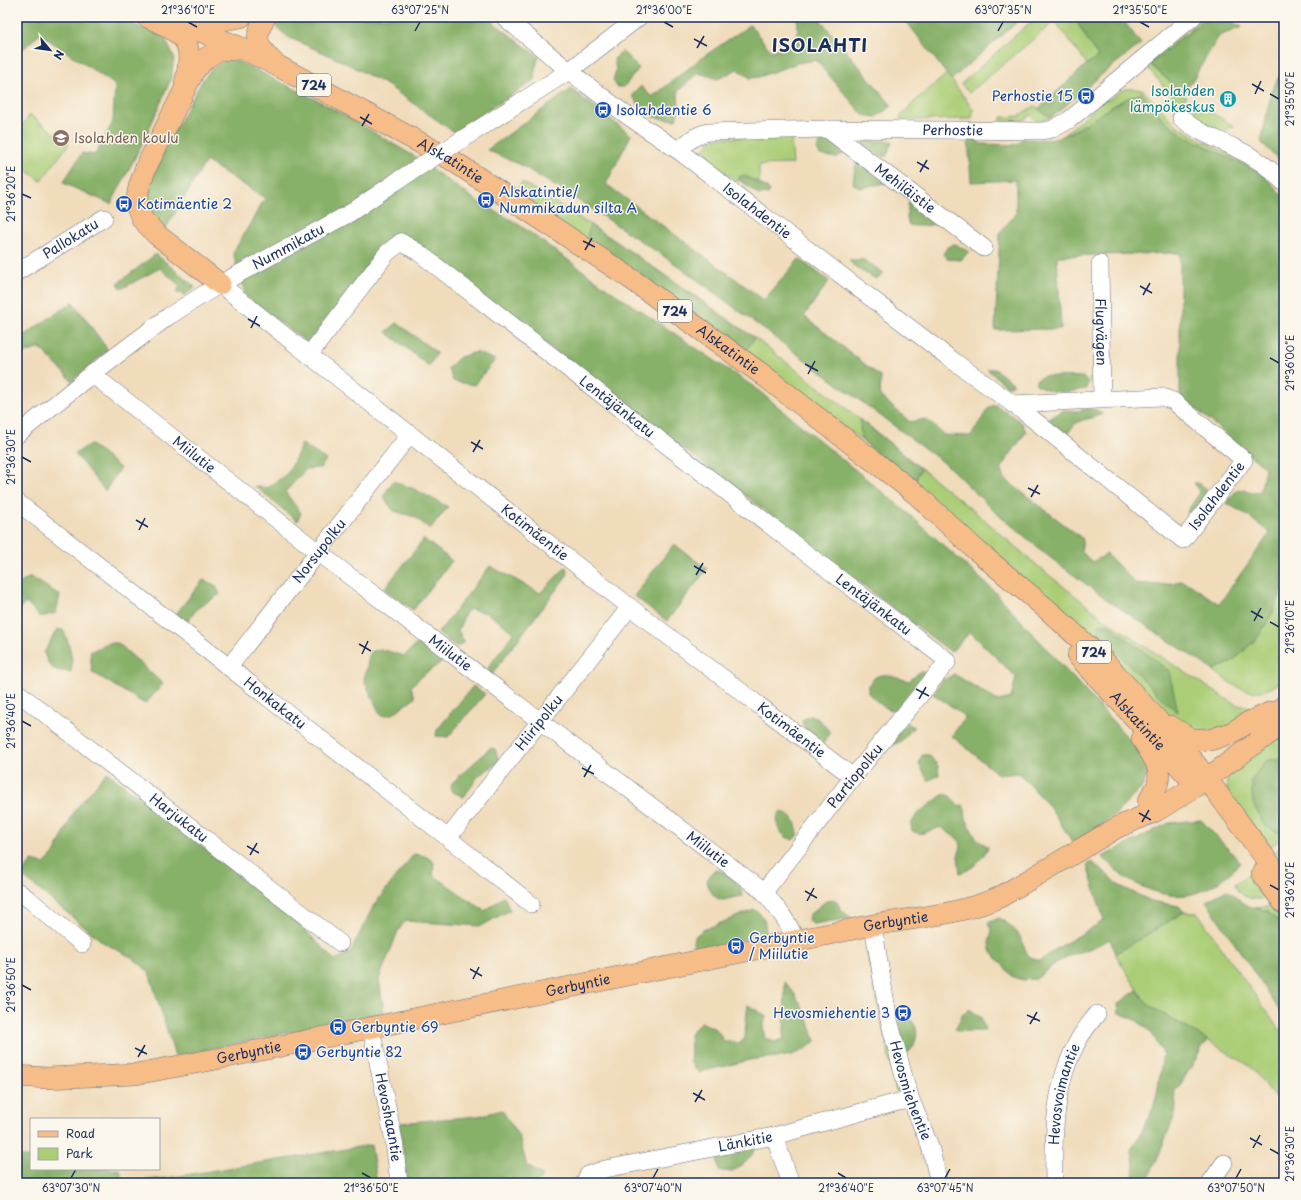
<svg xmlns="http://www.w3.org/2000/svg" width="1301" height="1200" font-family="'Playpen Sans',sans-serif">
<rect width="100%" height="100%" fill="#fbf7ec"/>
<filter id="ink" filterUnits="userSpaceOnUse"><feTurbulence type="fractalNoise" baseFrequency=".025" numOctaves="2"/><feDisplacementMap in="SourceGraphic" scale="8" xChannelSelector="R" yChannelSelector="G"/><feConvolveMatrix kernelMatrix="1 2 1 2 8 2 1 2 1" color-interpolation-filters="sRGB"/></filter>
<filter id="wash" filterUnits="userSpaceOnUse"><feTurbulence type="fractalNoise" baseFrequency=".012" numOctaves="4" result="noise"/><feDisplacementMap in="SourceGraphic" scale="16" xChannelSelector="R" yChannelSelector="G"/><feGaussianBlur stdDeviation="0.9" result="paint"/><feColorMatrix in="noise" values="0 0 0 0 0 0 0 0 0 0 0 0 0 0 0 0 0 1.4 0 .05"/><feComposite in="paint" operator="in"/></filter>
<g filter="url(#wash)">
<rect width="100%" height="100%" fill="#f0dcbb"/>
<path fill="#aacd76" stroke="#627e6a" d="M1036,17h38l24,40 -11,7 -32,-43 -86,72 -8,-9z
M1204,17h4l-58,47 34,30 2,4 -8,5 -31,-36 1,-4z
M947,74l26,35 -1,10 -59,1 -14,-2 16,-17z
M1125,89h12l7,2 32,34 20,12 55,29 13,9 -81,-40 -20,-16 -21,-26 -82,45 32,-27 13,-13 3,2z
M1195,103l39,23 -15,8 -25,-15z
M1035,106l16,12 -15,3 -6,-6 -6,5 -23,1v-4l19,-1 4,-4z
M30,115l39,29 -28,37 -24,-18v-31z
M791,137l2,27 -34,1v18l-15,-7 -5,1 2,4h-5l-32,-24 -2,-5 6,-8 7,-6z
M522,182l89,56 144,100 105,81 121,98 58,50 60,48 47,32 77,50 14,8 15,2 11,-2 -35,23 -35,5 -28,-19 -95,-92 -111,-103 -98,-79 -345,-249z
M1284,585v94c-6,4 -12,10 -19,11 -20,6 -38,-9 -52,-20l19,-8 26,-25 14,-23z
M1284,733v104l-17,12 -40,-58v-12l3,-9z
M1284,845v26l-13,-16z
M1251,872l17,26c-12,3 -31,0 -33,-14z
M1272,906l12,16v5l-16,-16 -13,-3z
M1184,912l14,1 30,45 56,77v73l-34,-42 -103,-62 -32,-50z
M868,945l30,136v11l-2,-1 -29,-138v-7z"/>
<path fill="#87b067" stroke="#517062" d="M17,17h98l49,20 10,20 -3,22 -26,59 -34,66 -48,-21 19,-30 13,2 18,-33 2,-36 -4,-4 -71,-48 -23,20z
M279,17h207l53,40 -4,12v11l-81,52 -67,-47 -41,-22 -58,-26 -14,-12z
M795,17h23l74,89 -16,11 -13,-2 -47,-55 -19,3 -38,14 -9,1 -13,-9 -19,10 -20,-6 -20,18 1,17 -3,12 -20,-2 -15,-10 -9,-13 9,-9 11,11 51,-40 47,-32 21,26 26,-10 1,-19z
M914,17h100l4,4 -67,59 -44,-58z
M1074,17h47l20,27 -34,26 -56,48 -13,-9 49,-45 11,-7z
M1208,17h14l20,10 -23,9 -35,58 -34,-30z
M622,51l17,17 -15,19h-7l-4,-7 3,-10 -2,-11z
M225,60l15,2 83,41 91,53 64,46 37,20 99,71 140,94 149,122 88,79 149,163 9,21 -8,17 -27,27 -41,27 -23,-36 -31,-34 -20,2 -47,-39 13,-19 -11,-9 -21,-14 9,-13 12,-7 44,27 13,-3 5,-21 -46,-45 -19,20 -551,-419 -92,110 -62,-46 -13,-44 32,-55 -59,-37 -40,67 -13,-5 -8,-20 5,-20 18,-41 35,-63 11,-12z
M1284,68v96l-23,-22 11,-52z
M571,89l60,46 -25,49 158,116 35,-41 30,22 -25,35 77,61 -1,19 30,26 16,-3 18,16 27,1 18,-29 7,-2 26,18 4,9 -26,37 6,11 77,59 -2,12 11,11 15,-8 28,29 27,2 19,-4 10,4 28,19 51,-71 -26,-20 -18,-10 12,-14 22,4 5,-25 -85,-73v-142l-123,3 4,73 -66,1 5,-98 16,-18v-34l-45,2 -3,-44h6l7,6 35,1 6,-6c11,0 27,2 37,-1 30,-11 52,-37 83,-45l21,26 20,16 81,40 20,23v387l-12,29 -14,23 -26,25 -19,8 -104,-69 -61,-45 -57,-48 -44,-43 -270,-200 -91,-60 -65,-40 -34,-15z
M828,138l16,15 -7,5 -17,-3 -3,-6 5,-10z
M860,141h32l-5,14 -1,2c-11,-3 -18,-9 -26,-16z
M859,162l26,21 -26,5 -6,-5 2,-16z
M744,175l23,13 3,3 -2,3 -9,1 -18,-14 -2,-4z
M913,202l25,21c-10,3 -19,4 -29,2l-2,-6 1,-16z
M590,225l21,13 144,100 -10,13 -159,-110z
M954,244l15,7 -8,9 -14,-1 -4,-5 4,-6z
M156,254l39,33 -10,8 -8,-3 3,-6 -20,-18 -39,21 -3,-6z
M849,260h15l20,13 -8,6 -20,-11z
M73,302l35,48 -36,31 -32,-33 -23,8v-16z
M397,323l40,30 -8,13 -43,-34z
M476,352l19,8 -21,25 -21,-4 -5,-13 12,-11z
M987,369h8l19,15 -4,2h-3z
M1044,376l39,1 5,5 -2,7c-19,3 -33,6 -50,-5v-4z
M1087,409l10,1 5,4c-20,9 -27,2 -36,25l-18,-15 1,-5 15,-9 13,1z
M860,419l61,50 -7,14 -53,-43z
M90,444l30,24 -15,23 -30,-37z
M302,444l24,16 -6,8 -14,1 -21,23 16,21 -4,8 -42,-35 12,2 21,-15z
M393,481l21,8 34,18 -18,22 -15,-12 -21,-6 -11,-14z
M1194,483h4l8,5c0,2 0,4 0,7 -2,6 -12,18 -19,19l1,-4 12,-17z
M424,539l28,22 -39,49 -29,-21z
M674,544l33,25 -40,52 -33,-25z
M490,566l50,27 26,-26 2,7 -77,101 -3,-7 26,-36 -27,-19 -17,-4 -5,5 -7,16 6,12 -7,5 -19,-14z
M30,577l30,18 -4,18 -16,4 -14,-14 -9,7v-25z
M203,580l12,5 5,9 -21,13 -12,14 -5,-1 -6,-6z
M1099,624l10,1 60,46 9,41 -14,-11 -65,-67z
M57,629l6,1c6,13 11,28 8,42 -17,-1 -21,-2 -27,-19z
M108,643h10l45,41 -18,20 -53,-32 -2,-20z
M418,643l5,1 22,16 -22,15 -12,12 4,10 -22,17 -12,2 -17,-36 6,-28 11,-3 23,7z
M921,671l8,4 -29,35c-13,3 -23,-9 -32,-17v-8c3,-3 6,-8 10,-9 9,-4 21,3 31,5z
M473,686l12,8 -37,43 -12,-1 1,-6z
M810,716l6,1 14,15 -7,12c-9,-7 -20,-13 -21,-24z
M907,723l7,4 -14,15 -9,3v-4z
M490,748l5,1 4,13 -21,14 -14,21 -13,-6 1,-8z
M922,755h7l9,11 1,9 -11,6 -9,-17z
M1284,757v69l-6,7 -14,-8 -11,-21 -2,-24 15,-19z
M107,772l187,147 41,41 15,-7 24,-48 40,-51 11,2 9,6 -1,13 52,36 19,-15 6,14 -29,16 -76,-5 -7,10 -19,48 5,34 -209,43 -26,-84 -16,-14 -29,-15 -83,-68 11,-14 12,3 10,-10 21,-44z
M944,794l6,2 8,10 5,-1 2,5 1,9 9,18 13,10c-5,12 -16,23 -28,26l-2,-17 3,-9 -1,-6 -19,-14 -21,7 -8,-3 -1,-7 6,-10z
M780,812c13,1 17,12 18,23l-5,5c-2,-1 -5,-2 -7,-3 -7,-5 -12,-18 -6,-25z
M1201,820l40,43c-32,30 -58,43 -100,23 -5,-3 -11,-5 -16,-8 -8,-6 -15,-15 -23,-21l67,-34z
M1092,862l28,24 31,15 28,5 5,6 -69,42 -5,-15 -21,10 -21,7 -15,9 -17,14 -13,1 -10,-3 -23,-27 -1,-8 3,-10 -4,-9 11,-5c8,4 17,12 22,20 6,13 3,18 19,23 19,-17 44,-26 64,-41l-17,-55z
M714,870c14,0 25,13 29,26 -5,0 -18,4 -20,4 -10,-1 -15,-12 -16,-20z
M1227,890l21,16 20,5 16,16v90l-78,-116z
M836,900l5,10 11,8 -39,6 -5,-3 1,-6 17,-14z
M754,910c10,4 11,12 12,22l-3,3 -63,15 -5,-2 -2,-5 1,-6 9,-7z
M785,982c15,16 24,38 30,59 -17,18 -37,15 -60,18 -10,1 -19,5 -29,7 -10,2 -18,3 -27,7l-9,-11 1,-14 -1,-14 11,-12 16,8 7,11 16,2 5,-5 1,-18 2,-15 18,11 -3,13 2,9 9,4 10,-3z
M1137,990l10,14 60,36 -27,45 -6,6 2,15 -1,9 -28,68h-16c4,-11 4,-23 0,-33l19,-34 7,-21 6,-42 -12,-21 -15,-12 -17,-7 -1,-9z
M969,1009l12,8 4,14h-26l-4,-2 8,-15z
M906,1017c15,7 13,25 2,36h-3l-6,-34z
M502,1110l17,27 8,29 17,10 -8,7h-128l-9,-60 79,-7z
M757,1144c-2,10 -15,24 -25,27 -4,1 -8,0 -13,0l-3,-18z
M371,1145l6,38h-360v-26h14v12h89l3,14 50,-6z"/>
</g>
<g filter="url(#ink)">
<g fill="none" stroke-linecap="round" stroke-linejoin="round">
<g stroke="#666c7f" stroke-width="18">
<g id="minor">
<path id="s1" d="M504,17l65,54 60,46 50,34 269,206 76,55 159,128 61,-80 -71,-59 -11,-4 -150,7"/>
<path d="M1181,118c16,14 34,20 52,29 20,9 37,20 51,36"/>
<path id="s2" d="M827,129l157,119"/>
<path d="M472,133l97,-62 70,-54"/>
<path id="s3" d="M679,151c9,-10 15,-15 29,-19l119,-3 215,2 11,-2 16,-9 124,-103"/>
<path id="s4" d="M1100,264l2,135"/>
<path id="s5" d="M17,272l87,-54"/>
<path id="s6" d="M220,284l89,71 321,252 223,170"/>
<path id="s7" d="M309,355l78,-102 14,-11 17,10 380,295 150,114 -95,116 -89,115"/>
<path id="s8" d="M92,374l226,178 446,340c13,16 25,30 32,49"/>
<path id="s9" d="M17,435l75,-61 77,-58 51,-32 130,-71 47,-32"/>
<path id="s10" d="M17,502l431,336 83,66"/>
<path id="s11" d="M229,667l181,-233"/>
<path id="s12" d="M17,692l323,251"/>
<path id="s13" d="M448,838l182,-231"/>
<path d="M17,891l13,9 52,44"/>
<path id="s14" d="M873,925l15,91 16,61 7,23 19,46 9,37"/>
<path id="s15" d="M371,1028l23,113 5,42"/>
<path d="M774,1136l17,47"/>
<path id="s16" d="M584,1183l4,-8 17,-6 169,-33 124,-34 13,-2"/>
<path id="s17" d="M1054,1183c-1,-49 0,-100 25,-144 5,-9 12,-17 18,-25"/>
<path d="M1210,1183l14,-20"/>
</g>
</g>
<g stroke="#666c7f" stroke-width="22">
<g id="major">
<path d="M147,17c11,4 33,15 39,26 5,10 2,28 -1,40"/>
<path id="s18" d="M165,17l79,32 34,17 172,93 177,117 136,99 153,119 60,56 72,60 57,52 64,71 29,34 86,116"/>
<path d="M198,17l26,3 17,-3"/>
<path d="M265,17c-12,23 -8,29 9,46"/>
<path d="M220,284l-64,-50 -14,-15 -6,-15 3,-17 7,-20 48,-96 12,-13 13,-8 23,-1"/>
<path id="s19" d="M1078,656l111,121"/>
<path d="M1170,726l21,13 19,1 21,-7 18,-11 22,-10"/>
<path d="M1259,727l25,-21"/>
<path d="M1142,739c8,13 20,27 16,43 -1,7 -7,14 -10,20"/>
<path d="M1262,874l22,29"/>
<path id="s20" d="M17,1076l30,2 89,-4 91,-17 646,-132c40,-7 90,-11 127,-28l118,-70 38,-16 40,-25 88,-63"/>
</g>
</g>
<use href="#minor" stroke="#fff" stroke-width="17"/>
<use href="#major" stroke="#f7bd88" stroke-width="21"/>
<g stroke="#666c7f" stroke-width="18" stroke-linecap="butt">
<path id="minor-bridge" d="M397,181l75,-48"/>
</g>
<use href="#minor-bridge" stroke="#fff" stroke-width="17"/>
</g>
</g>
<path fill="none" stroke="#1b2f5e" stroke-width="1.5" d="M188,22l9,5M664,22l9,5M1140,22l9,5M415,31l5,-9M998,31l5,-9M694,39l13,7M697,48l7,-12M1252,84l12,7M1255,94l6,-13M1270,94l9,5M360,117l12,7M362,126l7,-12M917,162l12,7M920,172l7,-12M22,194l9,4M583,241l12,6M585,250l7,-12M1140,286l12,7M1143,295l7,-12M248,319l12,7M251,328l6,-12M1270,358l9,5M805,364l13,7M808,374l7,-13M471,442l12,7M473,452l7,-12M22,457l9,5M1028,488l12,6M1031,497l7,-12M136,520l12,7M139,530l6,-12M694,566l12,7M696,575l7,-12M1251,611l12,7M1254,621l7,-13M1270,622l9,5M359,644l12,7M362,654l6,-13M916,689l13,7M919,699l7,-12M22,721l9,5M582,768l12,6M584,777l7,-12M1139,813l12,7M1142,822l7,-12M247,846l12,7M250,855l7,-12M1270,885l9,5M805,891l12,7M807,901l7,-13M470,969l12,7M473,979l6,-12M22,985l9,5M1027,1015l13,6M1030,1024l7,-12M135,1048l12,6M138,1057l7,-12M693,1093l12,7M695,1102l7,-12M1250,1138l12,7M1253,1148l7,-13M1270,1149l9,5M362,1173l9,5M838,1173l8,5M71,1178l5,-9M653,1178l5,-9M945,1178l5,-9M1236,1178l5,-9"/>
<defs>
<g id="bus-disc" transform="scale(0.9)"><circle r="9.5" fill="#1a4fb4" stroke="#fbf7ec"/><path d="M-5-6H5V4H4V6H2V4H-2V6H-4V4H-5ZM-3.5-4V0h7V-4ZM-3.5 1.2v1.5H-2V1.2ZM2 1.2v1.5H3.5V1.2Z" fill="#fff"/></g>
<g id="building-disc" transform="scale(0.9)"><circle r="9.5" fill="#0f9aa8" stroke="#fbf7ec"/><path d="M-4-6H4V6H1V3H-1V6H-4ZM-2.5-4.3h1.7v1.8h-1.7ZM.8-4.3h1.7v1.8H.8ZM-2.5-1h1.7V.8h-1.7ZM.8-1h1.7V.8H.8Z" fill="#fff"/></g>
<g id="school-disc" transform="scale(0.9)"><circle r="9.5" fill="#8d6e63" stroke="#fbf7ec"/><path d="M0-5L7-2L0 1L-7-2ZM-4 1L0 2.5L4 1V4Q0 6-4 4Z" fill="#fff"/></g>
</defs>
<g fill-rule="evenodd">
<use href="#bus-disc" x="1086" y="96"/>
<use href="#building-disc" x="1228" y="99"/>
<use href="#bus-disc" x="603" y="110"/>
<use href="#school-disc" x="61" y="138"/>
<use href="#bus-disc" x="486" y="200"/>
<use href="#bus-disc" x="124" y="204"/>
<use href="#bus-disc" x="736" y="946"/>
<use href="#bus-disc" x="903" y="1013"/>
<use href="#bus-disc" x="338" y="1027"/>
<use href="#bus-disc" x="303" y="1052"/>
</g>
<g text-anchor="middle" stroke-width="3" stroke-linejoin="round" paint-order="stroke">
<g fill="#fbf7ec" stroke="#5e6b89" stroke-width="1">
<rect x="297" y="74" width="34" height="22" rx="3"/>
<rect x="658" y="300" width="34" height="22" rx="3"/>
<rect x="1077" y="641" width="34" height="22" rx="3"/>
</g>
<g font-size="13" font-weight="bold" fill="#1b2f5e">
<text x="314" y="90">724</text>
<text x="675" y="316">724</text>
<text x="1094" y="657">724</text>
</g>
<g font-size="14" fill="#0d838f" stroke="#fbf7ec" text-anchor="end">
<text x="1215" y="96">Isolahden<tspan x="1215" dy="16">lämpökeskus</tspan></text>
</g>
<g font-size="14" fill="#164399" stroke="#fbf7ec" text-anchor="start">
<text x="1073" y="101" text-anchor="end">Perhostie 15</text>
<text x="616" y="115">Isolahdentie 6</text>
<text x="499" y="197">Alskatintie/<tspan x="499" dy="16">Nummikadun silta A</tspan></text>
<text x="137" y="209">Kotimäentie 2</text>
<text x="749" y="943">Gerbyntie<tspan x="749" dy="16">/ Miilutie</tspan></text>
<text x="890" y="1018" text-anchor="end">Hevosmiehentie 3</text>
<text x="351" y="1032">Gerbyntie 69</text>
<text x="316" y="1057">Gerbyntie 82</text>
</g>
<g font-size="14" fill="#1b2f5e" stroke="#fbf7ec">
<text dy="5" stroke="none"><textPath href="#s3" startOffset="280">Perhostie</textPath></text>
<text dy="5" stroke="none"><textPath href="#s18" startOffset="320">Alskatintie</textPath></text>
<text dy="5" stroke="none"><textPath href="#s2" startOffset="98">Mehiläistie</textPath></text>
<text dy="5" stroke="none"><textPath href="#s1" startOffset="319">Isolahdentie</textPath></text>
<text dy="5" stroke="none"><textPath href="#s5" startOffset="63">Pallokatu</textPath></text>
<text dy="5" stroke="none"><textPath href="#s9" startOffset="331">Nummikatu</textPath></text>
<text dy="5" stroke="none"><textPath href="#s4" startOffset="68">Flugvägen</textPath></text>
<text dy="5" stroke="none"><textPath href="#s18" startOffset="656">Alskatintie</textPath></text>
<text dy="5" stroke="none"><textPath href="#s7" startOffset="418">Lentäjänkatu</textPath></text>
<text dy="5" stroke="none"><textPath href="#s8" startOffset="130">Miilutie</textPath></text>
<text dy="5" stroke="none"><textPath href="#s1" startOffset="913">Isolahdentie</textPath></text>
<text dy="5" stroke="none"><textPath href="#s6" startOffset="401">Kotimäentie</textPath></text>
<text dy="5" stroke="none"><textPath href="#s11" startOffset="147">Norsupolku</textPath></text>
<text dy="5" stroke="none"><textPath href="#s7" startOffset="742">Lentäjänkatu</textPath></text>
<text dy="5" stroke="none"><textPath href="#s8" startOffset="454">Miilutie</textPath></text>
<text dy="5" stroke="none"><textPath href="#s10" startOffset="327">Honkakatu</textPath></text>
<text dy="5" stroke="none"><textPath href="#s19" startOffset="88">Alskatintie</textPath></text>
<text dy="5" stroke="none"><textPath href="#s13" startOffset="147">Hiiripolku</textPath></text>
<text dy="5" stroke="none"><textPath href="#s6" startOffset="725">Kotimäentie</textPath></text>
<text transform="translate(855 776) rotate(-51)" y="5">Partiopolku</text>
<text dy="5" stroke="none"><textPath href="#s12" startOffset="205">Harjukatu</textPath></text>
<text dy="5" stroke="none"><textPath href="#s8" startOffset="778">Miilutie</textPath></text>
<text dy="5" stroke="none"><textPath href="#s20" startOffset="894">Gerbyntie</textPath></text>
<text dy="5" stroke="none"><textPath href="#s20" startOffset="570">Gerbyntie</textPath></text>
<text dy="5" stroke="none"><textPath href="#s20" startOffset="234">Gerbyntie</textPath></text>
<text dy="5" stroke="none"><textPath href="#s14" startOffset="170">Hevosmiehentie</textPath></text>
<text dy="5" stroke="none"><textPath href="#s17" startOffset="90">Hevosvoimantie</textPath></text>
<text dy="5" stroke="none"><textPath href="#s15" startOffset="91">Hevoshaantie</textPath></text>
<text dy="5" stroke="none"><textPath href="#s16" startOffset="170">Länkitie</textPath></text>
</g>
<g font-size="14" fill="#785e54" stroke="#fbf7ec" text-anchor="start">
<text x="74" y="143">Isolahden koulu</text>
</g>
<g font-size="18" font-weight="bold" letter-spacing="1" fill="#1b2f5e" stroke="#fbf7ec">
<text x="820" y="52">ISOLAHTI</text>
</g>
</g>
<rect width="1301" height="1200" fill="none" stroke="#fbf7ec" stroke-width="44"/>
<rect x="30" y="1118" width="130" height="52" fill="#fbf7ec" stroke="#a1a7b3"/>
<rect x="38" y="1131" width="20" height="6" fill="#f7bd88" stroke="#a1a7b3"/>
<text x="66" y="1138" font-size="12" fill="#1b2f5e">Road</text>
<rect x="38" y="1148" width="20" height="12" fill="#aacd76" stroke="#a1a7b3"/>
<text x="66" y="1158" font-size="12" fill="#1b2f5e">Park</text>
<g transform="translate(50 50) rotate(119)" stroke="#fbf7ec" stroke-width="3" paint-order="stroke">
<path d="M0-3L7 15L0 10L-7 15Z" fill="#1b2f5e"/>
<text y="-6" font-size="11" font-weight="bold" text-anchor="middle" fill="#1b2f5e">N</text>
</g>
<rect x="22" y="22" width="1257" height="1156" fill="none" stroke="#1b2f5e" stroke-width="1.5"/>
<g font-size="10" text-anchor="middle" fill="#1b2f5e">
<text x="188" y="14">21°36'10"E</text>
<text x="420" y="14">63°07'25"N</text>
<text x="664" y="14">21°36'00"E</text>
<text x="1003" y="14">63°07'35"N</text>
<text x="1140" y="14">21°35'50"E</text>
<text transform="translate(1290 99) rotate(-90)" y="4">21°35'50"E</text>
<text transform="translate(11 194) rotate(-90)" y="4">21°36'20"E</text>
<text transform="translate(1290 363) rotate(-90)" y="4">21°36'00"E</text>
<text transform="translate(11 457) rotate(-90)" y="4">21°36'30"E</text>
<text transform="translate(1290 627) rotate(-90)" y="4">21°36'10"E</text>
<text transform="translate(11 721) rotate(-90)" y="4">21°36'40"E</text>
<text transform="translate(1290 890) rotate(-90)" y="4">21°36'20"E</text>
<text transform="translate(11 985) rotate(-90)" y="4">21°36'50"E</text>
<text transform="translate(1290 1154) rotate(-90)" y="4">21°36'30"E</text>
<text x="71" y="1192">63°07'30"N</text>
<text x="371" y="1192">21°36'50"E</text>
<text x="653" y="1192">63°07'40"N</text>
<text x="846" y="1192">21°36'40"E</text>
<text x="945" y="1192">63°07'45"N</text>
<text x="1236" y="1192">63°07'50"N</text>
</g>
</svg>
